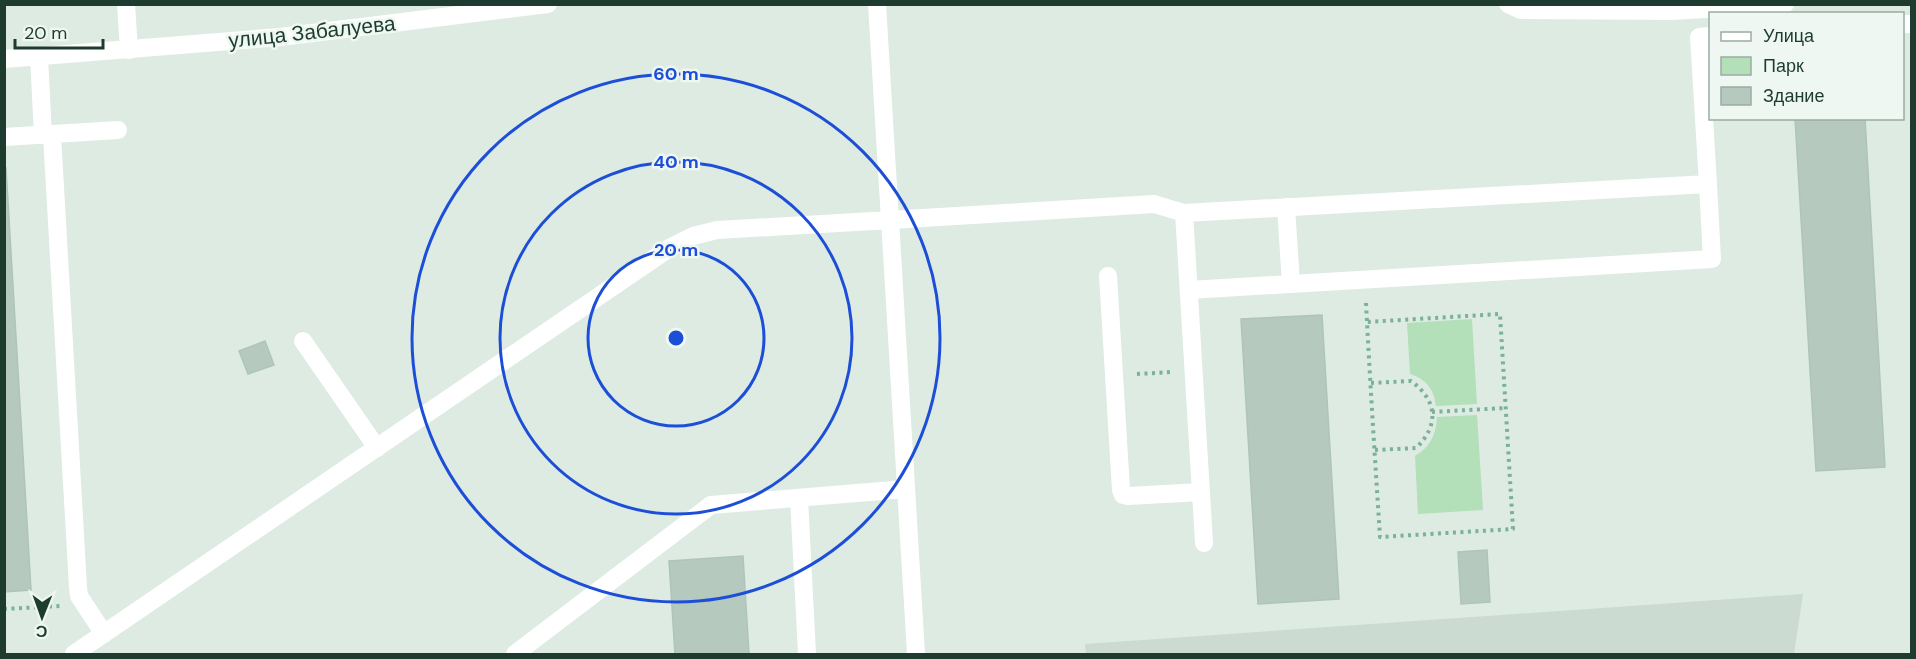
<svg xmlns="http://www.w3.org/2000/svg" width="1916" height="659" font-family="'DM Sans',sans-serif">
<rect width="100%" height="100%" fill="#ddebe3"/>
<path fill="#cbdbd2" d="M1803,594l-9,60h-708l-1,-10z"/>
<path fill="#b3dfb9" d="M1472,319l5,85 -41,2c-2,-17 -10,-27 -26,-32l-3,-51z
M1477,415l6,95 -65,4 -3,-58c15,-9 21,-21 22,-39z"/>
<path fill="#b5c9be" stroke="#afc5b9" stroke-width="1.5" d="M1795,118h70l20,349 -69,4z
M4,168h2l25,422 -27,2z
M1322,315l17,284 -81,5 -17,-285z
M265,341l9,24 -26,9 -9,-23z
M1487,550l3,52 -29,2 -3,-52z
M743,556l6,98h-74l-6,-93z"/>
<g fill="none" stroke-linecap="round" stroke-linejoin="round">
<path stroke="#7ab299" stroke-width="4" stroke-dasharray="3 4.5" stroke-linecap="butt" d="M1366,303c4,78 9,156 14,234l133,-8 -13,-215 -133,8
M1137,374l35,-2
M1371,383l40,-2c26,19 29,44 5,67l-41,2
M1432,412l73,-4
M4,609l56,-3"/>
<path stroke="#fff" stroke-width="18" d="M126,4l3,46
M877,4l13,216 264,-16 30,9 524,-29 4,75 -523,31
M1508,4l13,6 151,1 113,-7
M1902,24h10
M39,57l4,78
M4,59l276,-22 268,-33
M52,135l26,452 1,9 25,38
M4,137l114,-7
M1708,184l-9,-147 11,-1
M1286,207l5,77
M1184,213l20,330
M1108,276l13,214 2,5 5,1 73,-4
M303,341l74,107
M799,498l8,156
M74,654l597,-407 22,-11 24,-6 173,-10 26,434
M515,654l196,-149 195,-16"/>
</g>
<g fill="none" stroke="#1d4ed8" stroke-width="3">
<circle cx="676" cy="338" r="88"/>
<circle cx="676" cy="338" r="176"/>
<circle cx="676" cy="338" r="264"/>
</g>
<g text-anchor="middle" stroke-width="5" stroke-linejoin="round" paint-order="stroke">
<g font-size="21" fill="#1d3c2f" stroke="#eef7f1">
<text transform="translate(312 32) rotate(-6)" y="7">улица Забалуева</text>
</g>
</g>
<circle cx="676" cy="338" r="9" fill="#1d4ed8" stroke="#eef7f1" stroke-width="3"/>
<g font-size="18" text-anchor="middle" font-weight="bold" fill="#1d4ed8" stroke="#eef7f1" stroke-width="5" stroke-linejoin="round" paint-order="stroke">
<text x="676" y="80">60 m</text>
<text x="676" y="168">40 m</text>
<text x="676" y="256">20 m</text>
</g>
<rect width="1916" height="659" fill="none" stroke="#1d3c2f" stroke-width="12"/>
<rect x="1709" y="12" width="195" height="108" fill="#eef7f1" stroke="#9aaca3" stroke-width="1.5"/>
<rect x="1721" y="32" width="30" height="9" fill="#ffffff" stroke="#9aaca3" stroke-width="1.5"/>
<text x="1763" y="42" font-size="18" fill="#1d3c2f">Улица</text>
<rect x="1721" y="57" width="30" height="18" fill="#b3dfb9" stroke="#9aaca3" stroke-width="1.5"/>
<text x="1763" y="72" font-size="18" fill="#1d3c2f">Парк</text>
<rect x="1721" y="87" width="30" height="18" fill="#b5c9be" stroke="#9aaca3" stroke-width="1.5"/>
<text x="1763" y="102" font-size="18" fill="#1d3c2f">Здание</text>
<g transform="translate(42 617) rotate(181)" stroke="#eef7f1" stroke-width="4.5" paint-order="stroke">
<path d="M0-4.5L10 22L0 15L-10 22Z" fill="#1d3c2f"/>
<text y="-9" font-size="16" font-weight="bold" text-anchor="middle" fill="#1d3c2f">С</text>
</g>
<path d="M15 39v9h88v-9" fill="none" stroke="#1d3c2f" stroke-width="3"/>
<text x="24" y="39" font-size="18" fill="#1d3c2f" stroke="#eef7f1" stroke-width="4.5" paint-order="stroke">20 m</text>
</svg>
